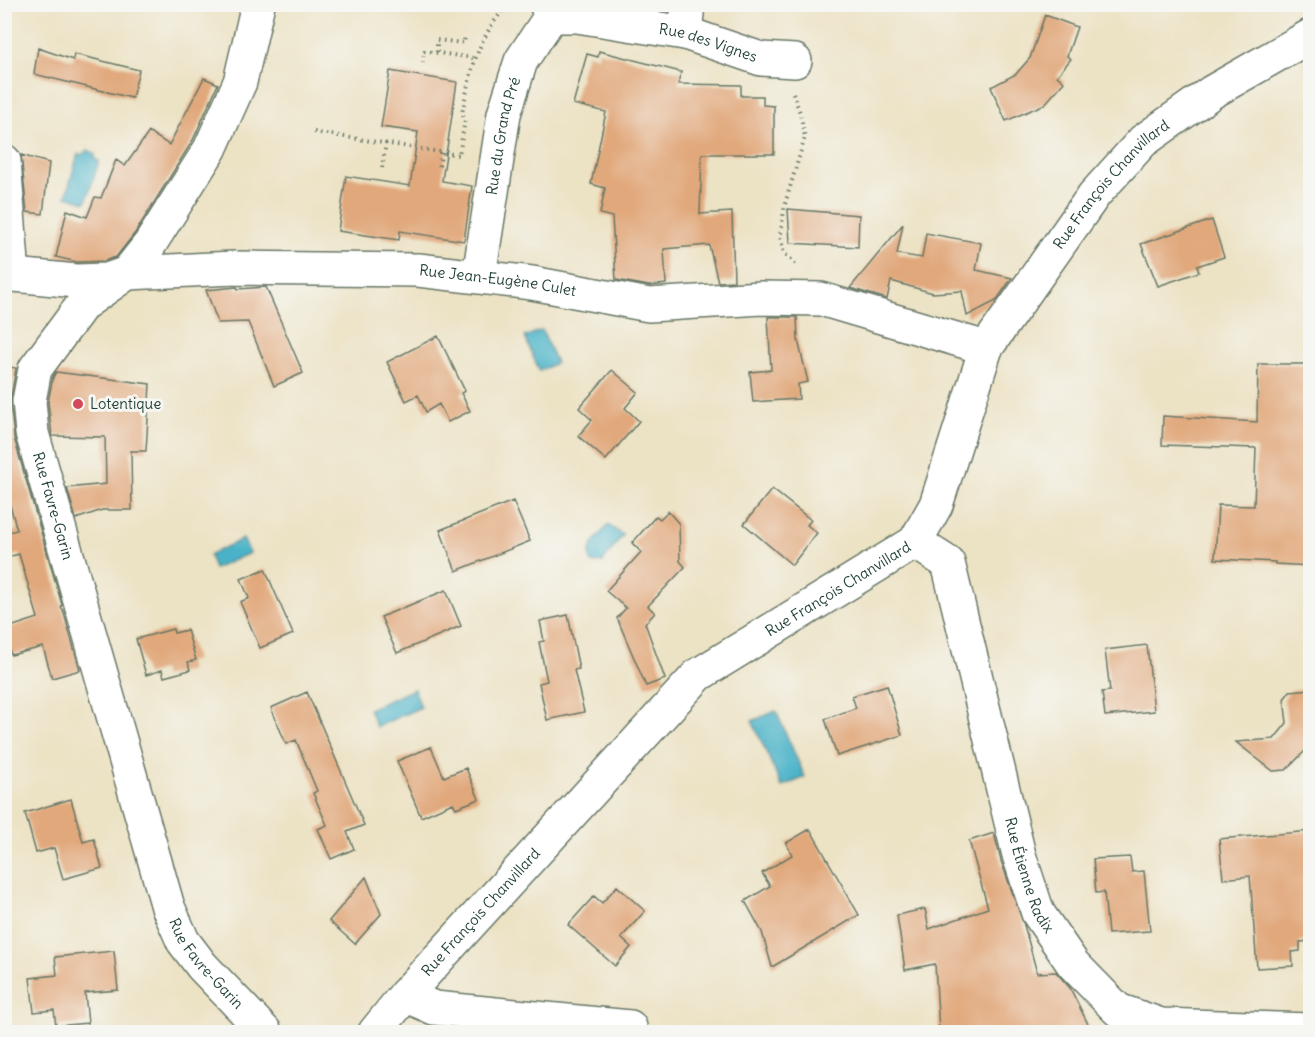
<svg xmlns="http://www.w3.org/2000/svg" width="1315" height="1037" font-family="Delius,sans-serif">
<rect width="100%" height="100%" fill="#f6f6f2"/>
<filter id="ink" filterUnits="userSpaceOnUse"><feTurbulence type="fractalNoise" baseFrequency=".0167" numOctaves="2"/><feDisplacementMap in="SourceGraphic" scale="12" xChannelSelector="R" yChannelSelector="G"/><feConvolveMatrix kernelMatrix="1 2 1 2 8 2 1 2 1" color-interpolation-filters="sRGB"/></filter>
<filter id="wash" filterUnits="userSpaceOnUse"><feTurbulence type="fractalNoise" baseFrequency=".008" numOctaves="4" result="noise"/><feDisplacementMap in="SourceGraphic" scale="24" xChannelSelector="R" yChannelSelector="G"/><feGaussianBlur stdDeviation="1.35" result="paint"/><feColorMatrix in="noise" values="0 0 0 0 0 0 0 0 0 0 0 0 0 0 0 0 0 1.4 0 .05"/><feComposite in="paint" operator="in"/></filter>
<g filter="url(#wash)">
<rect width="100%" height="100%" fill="#ece2c4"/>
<path fill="#49b2c8" stroke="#34787e" stroke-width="1.5" d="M88,150l7,4v5l4,2 -13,41 -20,-6 12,-42 3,1z
M542,330l14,33 -17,8 -14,-34z
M608,525l15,10 -20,27 -11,1c-9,-13 8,-28 16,-38z
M243,539l7,14 -36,16 -5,-14z
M414,689l7,18 -45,20 -7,-18z
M776,711l29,66 -23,10 -30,-66z"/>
<g id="blocks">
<path fill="#e1a87c" d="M1045,15l32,12 -10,29 4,3 -14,17 7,6 -19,22 -39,17 -15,-34 25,-13 14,-16z
M38,48l35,12 1,-6 65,16 -7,28 -98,-24z
M599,51l82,21 -3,12 63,1v11h22v9l11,1v48h-72l-2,60 32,-2 2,69 -16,1 -9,-37 -45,4 2,35 -17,2 -33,-6 -4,-63 -12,-3 5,-26 -14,-4 15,-72 -33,-8 14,-50 11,3z
M390,71l67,11 -15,99 30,5 -8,55 -64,-10 -1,9 -61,-9 8,-55 64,10 8,-54 -37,-5z
M204,78l14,6 -25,56 -58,93 -19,24 -12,4 -27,1 -21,-5 11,-47 20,7 8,-20 6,1 15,-38 9,6 24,-34 20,13z
M21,155l28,8 -6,51 -16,-2z
M788,209l71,6 -1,32 -68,-4z
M1212,220l12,37 -27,9 2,6 -41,14 -17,-42z
M903,224l-6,30 25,4 4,-25 55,10 -5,27 36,8 -16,23 -29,15 -5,-25 -29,2 -42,-12 -4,18 -37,-11z
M237,287l1,2 28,-2 37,86 -29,13 -26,-64 -30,1 -12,-33z
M768,317h29l1,23 10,42 -10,2 1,15 -46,3 -3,-30 21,-2z
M438,336l27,55 -4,2 9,18 -22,11 -9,-18 -13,8 -8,-17 -12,6 -19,-39z
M1258,364h53l-2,168h2v34l-36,-2v-2l-60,-3 3,-54 36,1 2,-58 -94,-3 1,-29 94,6z
M4,366l12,2 -6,34 4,36 48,167 -1,3 2,2 17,60 -28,8 -9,-31 -32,8 -7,-22v-4l34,-11 -19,-64 -15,4v-25l13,-3 -13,-46z
M612,370l26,22 -13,16 14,13 -33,39 -28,-24 14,-16 -13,-12z
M56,372l94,12 -4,67h-15l1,59h-30l-26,9 -9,-31 39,-4 -1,-47 -53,-1 -4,-34 5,-25z
M772,489l39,31 -4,5 10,8 -25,32 -48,-41z
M513,501l17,40 -74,30 -16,-41z
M668,511l11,13 1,37 5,6 -37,39 7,7 -10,10 20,56 -19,7 -29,-68 9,-10 -20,-17 35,-39 -9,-9 24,-27 4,3z
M265,569l28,65 -33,14 -20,-46 9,-4 -8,-19z
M446,590l15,36 -64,27 -16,-36z
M568,615l11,54 -5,1 10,42 -37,8 -8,-37 8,-2 -8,-39 5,-1 -4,-20z
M173,629l1,4 13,-3 9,30 -8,2 2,8 -26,7 -2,-7 -16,5 -10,-36z
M1147,645l7,66 -49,5 -3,-24 8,-1 -5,-41z
M887,685l15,50 -65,21 -12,-37 31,-11 -4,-12z
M1311,689v56l-25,25 -13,1 -37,-29 38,-3 13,-16 -3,-24 6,-8z
M307,692l57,133 -17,7 7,17 -23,10 -13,-30 9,-4 -14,-32 4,-2 -21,-51 -10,4 -15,-36z
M431,747l13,30 22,-9 13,31 -23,9 -3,-5 -32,14 -24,-56z
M71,799l12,43 11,-3 8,29 -39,11 -9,-31 -18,5 -11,-40z
M810,829l49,86 -87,52 -10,-35 -17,-31 25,-15 -8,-13 30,-18 -6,-12z
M1311,831v110l-11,1v9l-8,1 1,14 -36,2 -7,-92 -27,3 -4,-40z
M994,833l7,28 23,64 13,48 19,-1 14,16 22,44h-153l-4,-68 -30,6 -8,-55 28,-6 4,20 59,-21 -19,-67z
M1130,857l2,15 12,-1 6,60 -42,3 -4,-42 -8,1 -3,-34z
M366,877l15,37 -26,30 -26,-23z
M617,886l28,25 -24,27 10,9 -16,19 -47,-41 26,-29 8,7z
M114,951l4,39 -33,3 3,30 -32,3 -2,-16 -20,2 -4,-34 27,-3 -2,-18z"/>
</g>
</g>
<g filter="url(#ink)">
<use href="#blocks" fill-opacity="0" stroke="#677766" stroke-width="1.5"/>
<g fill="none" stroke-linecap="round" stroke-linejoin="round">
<g stroke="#677766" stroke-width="36">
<g id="minor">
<path id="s1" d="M258,4l-18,78 -30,67 -60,95 -23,29 -44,31 -48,65 -6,32 3,32 136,474 15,34 19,25 63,66"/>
<path id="s2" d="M551,16h26l108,17 76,26 34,2"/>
<path d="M685,33l3,-29"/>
<path d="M4,161l9,114"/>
<path id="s3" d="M4,274l72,7 31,-1 20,-7 107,-5 184,2 114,13 117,22 112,-7 60,1 165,49"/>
<path id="s4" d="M479,276l25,-162 17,-53 30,-45 -5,-12"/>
<path id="s5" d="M915,542l33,21 71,292 19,58 35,51 45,46 43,15 149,5"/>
<path d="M405,995l29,13 196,19v5"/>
<path id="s6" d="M375,1032l30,-37 293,-320 217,-133 21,-37 50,-157 108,-153 49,-54 69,-49 98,-56"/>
</g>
</g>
<path stroke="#677766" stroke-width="4" stroke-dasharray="1.5 4.5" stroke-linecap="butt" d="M437,52v-12l27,3 1,-8
M423,63l1,-12 50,7
M793,93l7,20 5,24 -20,67 -5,32 4,17 14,13
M314,132l145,23 6,-35 -3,-7c10,-46 14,-72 46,-109
M439,166l3,-14
M382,168l4,-25"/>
<use href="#minor" stroke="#fff" stroke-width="33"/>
</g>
</g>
<circle fill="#d1495b" stroke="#f6f6f2" stroke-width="2" cx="78" cy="404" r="6"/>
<g text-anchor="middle" stroke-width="6" stroke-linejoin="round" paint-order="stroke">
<g font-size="15" fill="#1f3d34" stroke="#f6f6f2">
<text dy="5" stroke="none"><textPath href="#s2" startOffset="160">Rue des Vignes</textPath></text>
<text dy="5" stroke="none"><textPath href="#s4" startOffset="142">Rue du Grand Pré</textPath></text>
<text dy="5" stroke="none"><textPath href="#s6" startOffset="1150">Rue François Chanvillard</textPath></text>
<text dy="5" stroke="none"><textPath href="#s3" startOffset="496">Rue Jean-Eugène Culet</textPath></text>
<text dy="5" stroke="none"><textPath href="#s1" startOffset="578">Rue Favre-Garin</textPath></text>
<text dy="5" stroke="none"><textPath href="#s6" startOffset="646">Rue François Chanvillard</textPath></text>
<text dy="5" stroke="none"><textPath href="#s5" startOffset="362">Rue Étienne Radix</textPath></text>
<text dy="5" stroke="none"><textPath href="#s6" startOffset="160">Rue François Chanvillard</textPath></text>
<text dy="5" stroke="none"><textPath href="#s1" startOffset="1064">Rue Favre-Garin</textPath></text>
</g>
<g font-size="15" fill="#1f3d34" stroke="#f6f6f2" text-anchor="start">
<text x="90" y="409">Lotentique</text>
</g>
</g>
<rect width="1315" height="1037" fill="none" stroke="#f6f6f2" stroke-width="24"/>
</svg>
